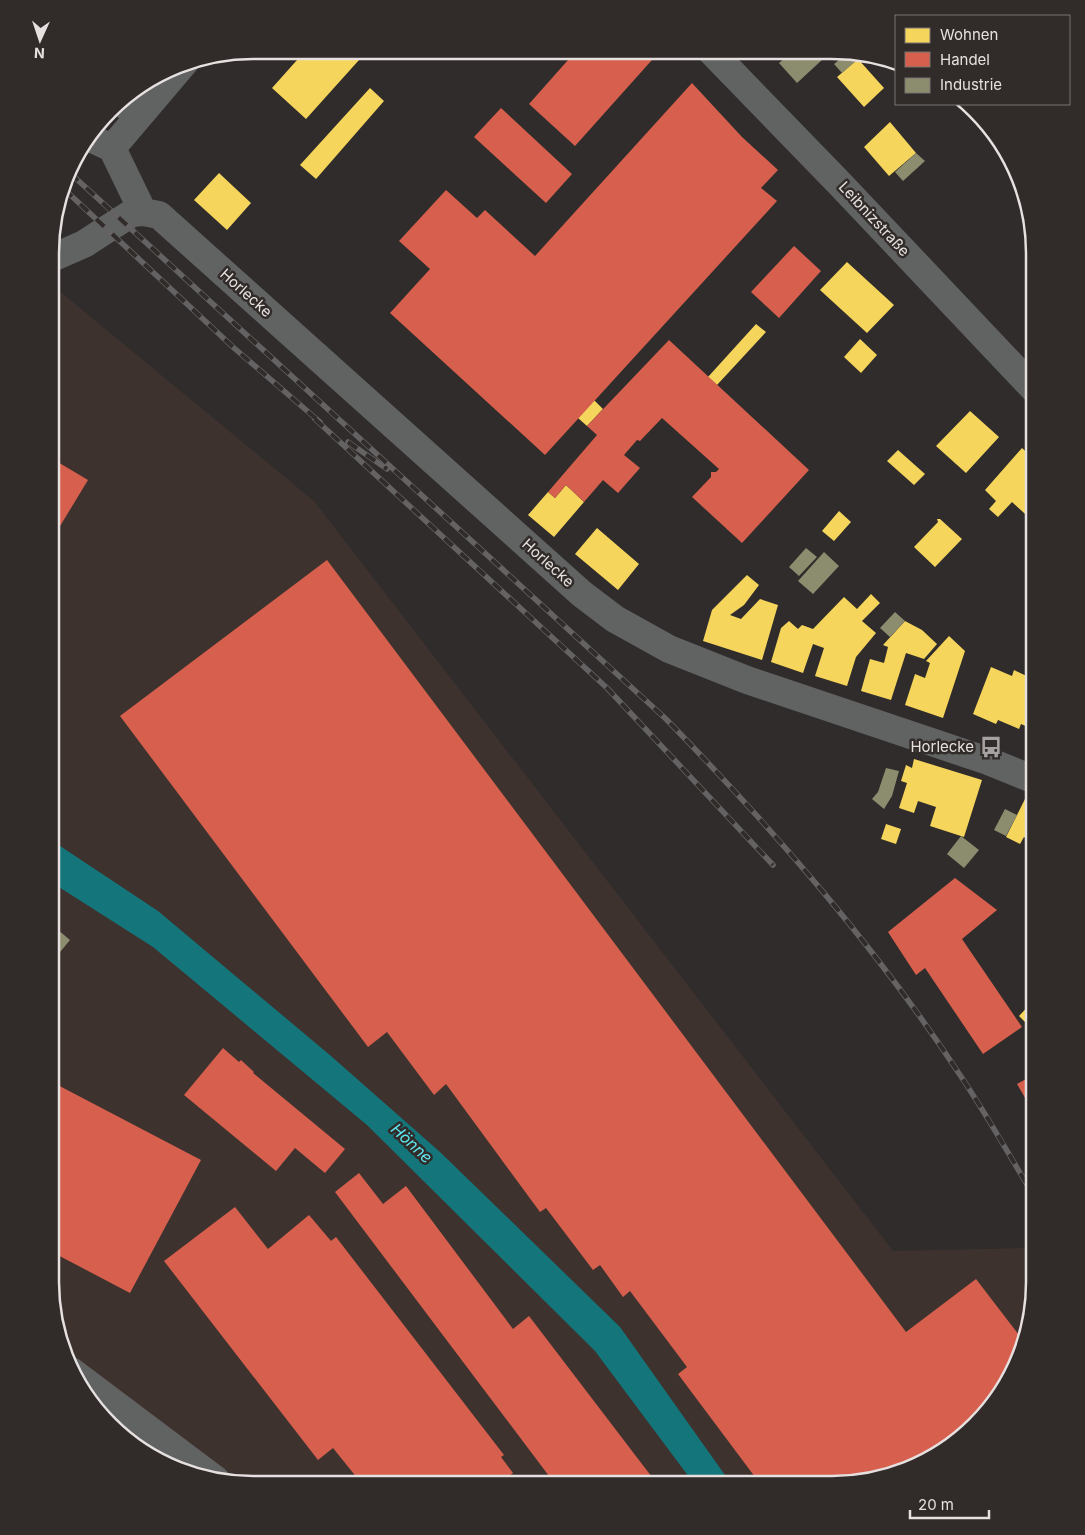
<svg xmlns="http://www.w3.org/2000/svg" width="1085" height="1535" font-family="Inter,sans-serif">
<rect width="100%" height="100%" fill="#2f2c2b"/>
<path fill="#3e322f" d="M52,285l262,216 579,750 138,-3 4,7v41l-11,52 -23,47 -35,40 -44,29 -89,21 -598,-2 -168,-128 -17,-72z"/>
<path fill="#14767b" d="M51,840l107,71 173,145 109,96 180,175 112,158h-37l-100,-134 -228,-226 -214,-178 -102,-65z"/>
<path fill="#f6d55c" d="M306,50h62l-62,69 -34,-31z
M858,59l26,29 -20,19 -27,-30z
M370,88l14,13 -68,78 -16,-14z
M890,122l26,31 -27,23 -25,-29z
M219,173l32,30 -24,27 -33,-30z
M847,262l47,43 -27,28 -47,-43z
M756,324l10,8 -49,53 -9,-8z
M860,339l17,16 -16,18 -17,-16z
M594,400l9,9 -16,17 -9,-8z
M970,411l29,26 -33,36 -30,-27z
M1022,448l13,12v63l-23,-21 -14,15 -9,-8 7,-8 -11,-11z
M898,450l27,24 -11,11 -27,-24z
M566,485l18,17 -30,35 -26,-22 20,-23 7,6z
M839,511l12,11 -17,19 -12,-10z
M937,519h3l22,20 -27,28 -21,-20 24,-25z
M597,528l42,36 -21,26 -43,-36z
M1035,561v20l-10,-9z
M747,575l12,10 -15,20 -14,10 11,4 19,-20 18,6 -16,55 -59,-19 9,-31z
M871,594l9,9 -18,18 14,12 -20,24 -9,29 -32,-10 9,-28 -11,-4 -10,29 -32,-11 10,-34 8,-7 9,8 4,-4 11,4 31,-32 13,12z
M905,621l17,9 15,14 -13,15 -18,-6 -15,47 -30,-9 9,-32 14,4 4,-16 -5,-2z
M949,636l16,15 -22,67 -38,-13 10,-31 10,4 5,-15 -4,-2z
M991,667l21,9 2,-6 2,1 19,9v50l-14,-6 -2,5 -21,-9 -2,4 -23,-10z
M914,759l68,21 -18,57 -34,-11 6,-19 -18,-6 -4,12 -15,-5 8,-25 -6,-2 5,-16 6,3z
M1026,797l9,5v41l-11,-6 -4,7 -14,-7z
M886,824l15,5 -5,15 -15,-5z
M1035,999v33l-16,-16z"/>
<path fill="#d6604d" d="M576,51h84l-85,95 -46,-42z
M692,83l50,54 36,33 -17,18 16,13 -232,254 -155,-142 40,-44 -31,-28 47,-51 31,28 8,-8 50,46z
M501,108l71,66 -26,29 -72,-66z
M794,246l27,25 -42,47 -28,-26z
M669,340l140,130 -67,73 -50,-46 19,-20v-5h5l3,-3 -57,-51 -22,23 -3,-1 -13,15 16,13 -22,25 -15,-13 -19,22 -18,-17 -11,13 -7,-6 49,-57 -10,-9z
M51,458l37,22 -37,61z
M327,560l579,772 70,-53 49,64 -24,52 -35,40 -44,29 -89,21h-72l-83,-111 9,-7 -57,-76 -7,6 -23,-32 -7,5 -47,-62 -6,4 -94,-128 -12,11 -47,-63 -19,15 -248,-331z
M955,878l42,32 -35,29 60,88 -39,27 -58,-86 -9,7 -28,-43z
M223,1048l16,14 2,-2 13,12 -1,1 92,76 -20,24 -30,-25 -19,23 -92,-76z
M1035,1074v41l-18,-31z
M50,1081l151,79 -71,133 -80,-42z
M359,1173l24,31 23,-18 107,143 16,-13 129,169 -103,-1 -220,-292z
M235,1207l33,42 41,-34 22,26 5,-4 168,218 -3,2 12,16 -14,11h-23l-3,-5 -7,5h-104l-29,-36 -15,12 -154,-199z"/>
<path fill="#8c8c6e" d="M792,52h25l6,7 -26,24 -18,-20z
M849,52h3l6,7 -16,14 -8,-9z
M916,153l9,8 -22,20 -8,-9z
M806,548l11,9 -18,19 -10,-9z
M824,552l15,14 -26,28 -15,-13z
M895,612l10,9 -15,16 -10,-9z
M886,768l13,3 -7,25 -8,13 -12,-10 6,-7z
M1005,809l12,6 -11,21 -12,-6z
M961,836l18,14 -15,18 -17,-14z
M51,924l19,16 -19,23z"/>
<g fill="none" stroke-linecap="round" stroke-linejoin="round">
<path stroke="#616262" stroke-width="28" d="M711,51l130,134 194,205
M120,100l18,17
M88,137l24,11
M143,212l-31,-64 73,-86
M52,258l32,-14 48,-31 11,-1 16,3 423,379 33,25 54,30 78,31 241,81 47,19
M71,1371l145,109"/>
<g stroke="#646262" stroke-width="5.5">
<path id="rail" d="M70,173l596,546c108,111 211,229 296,359 26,39 49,80 73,120
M64,189l170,159 86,74
M315,419l292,269 166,177
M348,442l39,27"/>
</g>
<use href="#rail" stroke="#312b29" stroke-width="4" stroke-dasharray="11" stroke-linecap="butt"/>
</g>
<defs>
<g id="bus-bare" transform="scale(1.725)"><path d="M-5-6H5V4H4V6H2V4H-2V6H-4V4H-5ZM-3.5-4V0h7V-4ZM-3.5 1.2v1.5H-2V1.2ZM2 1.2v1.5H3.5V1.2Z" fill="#a6a2a1" stroke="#312b29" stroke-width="2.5" paint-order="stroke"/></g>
</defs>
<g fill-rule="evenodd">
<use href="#bus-bare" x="991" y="747"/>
</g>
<g text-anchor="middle" stroke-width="5" stroke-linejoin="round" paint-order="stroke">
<g font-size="15" fill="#e6e1e0" stroke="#312b29">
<text transform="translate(874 219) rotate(47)" y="5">Leibnizstraße</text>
<text transform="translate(246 293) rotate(42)" y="5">Horlecke</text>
<text transform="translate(548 563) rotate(42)" y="5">Horlecke</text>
</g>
<g font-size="15" fill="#e6e1e0" stroke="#312b29" text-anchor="end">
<text x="974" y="752">Horlecke</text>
</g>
<g font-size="16" font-style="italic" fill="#5de6ee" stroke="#312b29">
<text transform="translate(412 1143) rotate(43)" y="6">Hönne</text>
</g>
</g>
<path d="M0 0H1085V1535H0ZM253 59H832A194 194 0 0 1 1026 253V1282A194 194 0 0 1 832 1476H253A194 194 0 0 1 59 1282V253A194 194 0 0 1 253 59Z" fill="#312b29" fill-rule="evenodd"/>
<path fill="none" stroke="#e6e1e0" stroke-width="2.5" d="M253 59H832A194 194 0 0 1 1026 253V1282A194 194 0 0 1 832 1476H253A194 194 0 0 1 59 1282V253A194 194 0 0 1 253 59Z"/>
<rect x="895" y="15" width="175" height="90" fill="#312b29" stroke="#797472"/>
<rect x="905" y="28" width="25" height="15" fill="#f6d55c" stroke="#797472"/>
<text x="940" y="40" font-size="15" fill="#e6e1e0">Wohnen</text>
<rect x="905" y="52" width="25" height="15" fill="#d6604d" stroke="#797472"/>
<text x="940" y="65" font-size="15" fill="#e6e1e0">Handel</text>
<rect x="905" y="78" width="25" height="15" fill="#8c8c6e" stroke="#797472"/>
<text x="940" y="90" font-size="15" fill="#e6e1e0">Industrie</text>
<g transform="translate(40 40) rotate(183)" stroke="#312b29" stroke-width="4" paint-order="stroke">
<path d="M0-4L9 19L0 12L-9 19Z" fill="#e6e1e0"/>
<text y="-8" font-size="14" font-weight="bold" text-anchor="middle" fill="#e6e1e0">N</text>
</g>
<path d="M910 1510v8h79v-8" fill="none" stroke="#e6e1e0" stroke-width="2.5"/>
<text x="918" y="1510" font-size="15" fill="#e6e1e0" stroke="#312b29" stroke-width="4" paint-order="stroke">20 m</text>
</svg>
